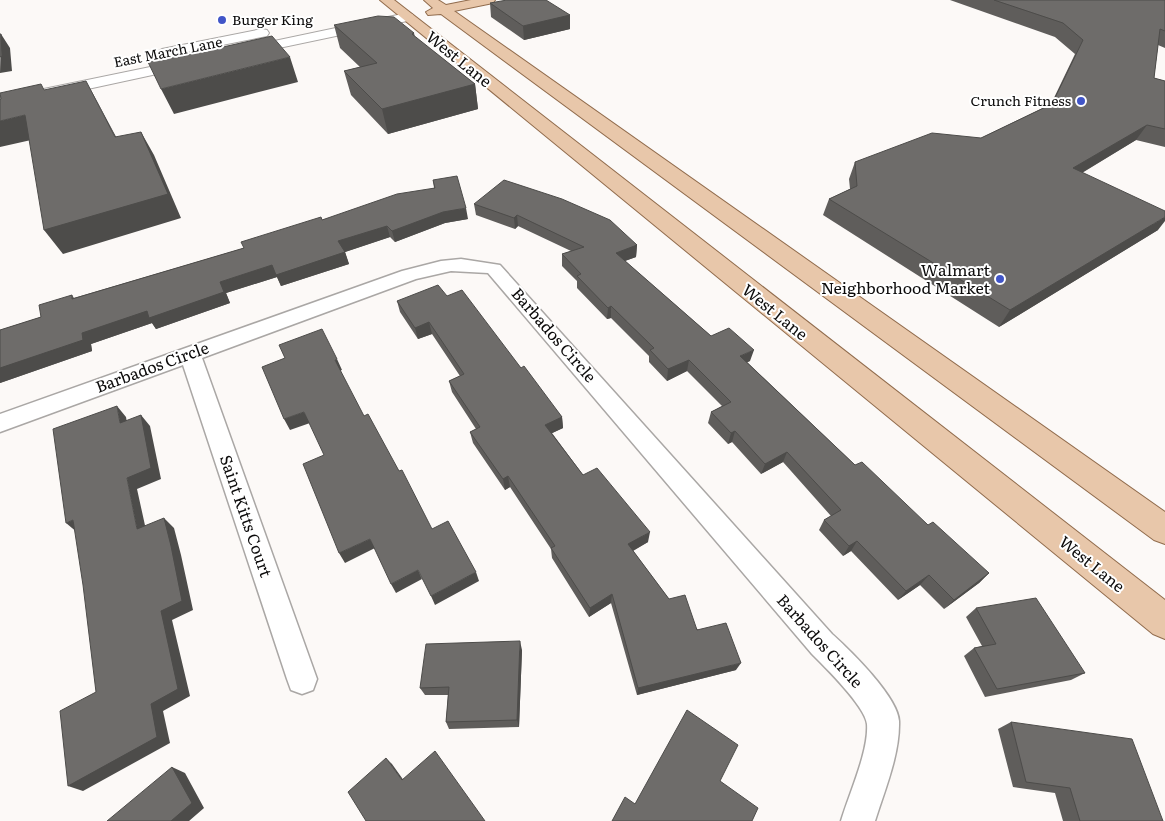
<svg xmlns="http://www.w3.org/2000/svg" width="1165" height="821" font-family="Literata,serif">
<rect width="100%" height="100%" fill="#fcf9f7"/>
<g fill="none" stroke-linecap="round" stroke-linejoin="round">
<g stroke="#aaa7a5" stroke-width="3">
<path id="minor" d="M461,259l39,6 332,369c18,16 66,63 67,87 1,33 -14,68 -24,100h-34c8,-27 28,-70 26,-97 -2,-18 -42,-57 -55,-70l-324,-381 -37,-2 -35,8 -214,79 115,321 -4,11 -11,4 -11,-4 -4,-11 -104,-314 -183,67v-18l402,-143 39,-10z"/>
</g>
<g stroke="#aaa7a5" stroke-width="2">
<path id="secondary" d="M407,13l5,1 2,3 -2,3 -171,36 -7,-4 7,-4z
M262,29l5,1 2,3 -2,3 -105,21 -7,-4 7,-4z
M189,59l5,1 2,3 -2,3 -194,42v-10z"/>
</g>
<g stroke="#916c4d" stroke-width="2">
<path id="primary" d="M380,0h14l771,600v39l-12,-5z
M424,0h14l8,5 25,-5h24l-2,3 -39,8 711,501v32l-11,-4 -713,-526 -13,1 -2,-3 7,-4z"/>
</g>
<use href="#minor" fill="#fff" fill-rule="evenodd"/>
<use href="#secondary" fill="#fff" fill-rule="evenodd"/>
<use href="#primary" fill="#e8c7aa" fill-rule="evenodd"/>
</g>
<path fill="#5f5d5b" d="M950,0h215v48l-7,-3 -4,33 11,3v66l-29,-7 -54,33 76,57 -159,97 -176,-112 6,-16 21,-10 -1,-10 6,-17 126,-24 70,-34 24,-50 -20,-17z
M490,3l80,12v14l-46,11 -33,-23z
M334,25l80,8 1,4 60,47 3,25 -90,25 -37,-39 -7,-24 16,-4 -20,-19z
M433,180l35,39 -23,4 -50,19 -5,-5 -45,15 4,12 -68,22 -4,-9 -51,16 4,10 -74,26 -4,-6 -61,21 1,7 -92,32v-53l41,-13 31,-22 2,3 170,-50 78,-28 112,-32z
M474,204l163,41 -1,12 -11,4 86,75 39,25 -3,1 108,103 73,60 61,48 -10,10 -35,26 -24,-24 -22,15 -47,-49 -8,5 -24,-26 5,-10 7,-4 -48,-54 -22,12 -29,-32 -4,2 -20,-21 3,-11 11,-6 -35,-35 -20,10 -18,-19v-6l-38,-38 -4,1 -30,-31v-7l-15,-15v-12l9,-3 -53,-25 -3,3 -39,-14z
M447,296l74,72 41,49 1,11 -11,5 31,42 65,67 -15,9 36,48 67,71 -99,25 -26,-92 -22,14 -37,-59 -1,-9 -41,-62 -5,3 -32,-47 -3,-11 6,-3 -24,-37 -3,-11 11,-5 -28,-42 -14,5 -18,-27 -3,-11z
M976,608l109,65 -14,7 -86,17 -21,-41 10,-8 8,-2 -16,-29z
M522,650l-3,77 -70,2 -3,-7 2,-27h-23l-5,-7z
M1011,722l152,99h-100l-8,-28 -42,-6 -15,-58z"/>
<path fill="#4d4c4a" d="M570,15v14l-46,11 -1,-14z
M1,34l9,14 2,23 -12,2z
M290,57l8,25 -124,32 -13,-25z
M86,81l12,22 31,58 -14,-24z
M475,84l3,25 -90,25 -6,-25z
M25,115l15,23 -40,9v-26z
M1147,125l-11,15 -73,44 10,-16z
M141,132l13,23 27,63 -118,36 -19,-24z
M466,208l2,11 -23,4 -50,19 -3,-11 51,-19z
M517,215l1,11 -3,3 -1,-11z
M1165,217v4l-7,9 -159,97 11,-17z
M387,226l3,11 -48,16 -4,-12z
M637,245l-1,12 -20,7v-11z
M345,252l4,12 -68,22 -4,-9 -51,16 4,10 -74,26 -4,-6 -61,21 1,7 -92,32v-15l82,-35 138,-51 52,-17z
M611,306v12l-4,1 1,-11z
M429,322l3,12 -14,5 -3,-11z
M754,350l-4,11 -13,6 3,-11z
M337,359l5,11 -3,1 -4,-11z
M689,360l-2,11 -20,10 1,-12z
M117,406l9,11 3,17 -9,-11z
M304,412l6,11 -20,7 -6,-11z
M141,415l9,11 11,53 -24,10 11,50 -11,-10 -10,-51z
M562,417l1,11 -17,8 -1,-11z
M735,431l-3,11 -4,2 3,-11z
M787,452l-4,10 -22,12 4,-10z
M508,476l2,11 -5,3 -2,-11z
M164,518l10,10 7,27 12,55 -21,10 18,76 -27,15 7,32 -87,48 -15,-5 83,-82 10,-93z
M73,520l5,13 -12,-10z
M650,532l-2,10 -21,12 1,-10z
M370,539l5,9 -30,15 -6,-10z
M857,541l-6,10 -8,5 6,-10z
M418,570l4,9 -26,14 -5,-9z
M476,572l3,9 -44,24 -4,-9z
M989,573l-10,10 -35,26 10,-9z
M929,575l-9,10 -22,15 8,-9z
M612,594l-1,9 -22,14 1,-9z
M520,641l2,9 -3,77 -2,-7z
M741,663l-5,7 -99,25 1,-7z
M386,758l6,6 15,21 -5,-5z
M172,767l13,6 19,35 -15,13h-18z"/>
<path fill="#6e6c6a" stroke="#4d4c4a" d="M507,0h39l24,15 -47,11 -33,-23z
M994,0h171v31l-5,-2 -6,49 11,3v48l-18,-4 -74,43 92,43v6l-155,93 -181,-111 28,-13 -2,-24 77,-29 49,5 71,-34 31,-64 -20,-17z
M378,16l16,1 20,16 -2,1 63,50 -93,25 -38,-38 33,-8 -43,-38z
M0,34h1l1,22 -2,1z
M272,36l18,21 -129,32 -13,-27 35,-6z
M86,81l29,56 26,-5 27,62 -124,36 -19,-115 -25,6v-22h1l-1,-6 41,-9 3,6z
M457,176l9,32 -23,4 -51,19 -5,-5 -49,15 7,11 -69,23 -4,-10 -52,17 4,10 -75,26 -2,-7 -65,22 1,7 -83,28v-38l41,-13 -2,-12 33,-10v4l172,-51 -3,-6 80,-25 1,3 75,-26 38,-6 -2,-8z
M504,180l58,19 48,21 27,25 -21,8 95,83 18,-8 25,22 -14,6 115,109 7,-3 66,63 5,-3 56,51 -35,27 -25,-25 -23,16 -49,-50 -8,5 -25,-26 17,-10 -54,-58 -22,12 -30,-33 -4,2 -20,-21 20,-10 -42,-42 -21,9 -18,-19 4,-2 -43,-42 -3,2 -31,-32 4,-2 -19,-20 22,-7 -67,-32 -3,3 -40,-14z
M438,285l9,11 15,-6 59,78 3,-2 38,51 -17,8 38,50 14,-7 53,64 -22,12 41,55 16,-4 12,35 29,-7 15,40 -103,25 -26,-94 -22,14 -39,-60 4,-2 -47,-70 -5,3 -33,-47 10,-5 -31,-46 15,-7 -35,-52 -14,6 -18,-27z
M322,329l15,30 -2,1 29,56 4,-2 31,57 3,-1 30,59 16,-8 28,51 -45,24 -13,-26 -27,14 -21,-45 -31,14 -36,-89 21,-9 -20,-43 -20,7 -22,-52 23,-9 -6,-13z
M117,406l3,17 21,-8 10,53 -24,10 10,51 27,-11 7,28 11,55 -21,10 17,78 -27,15 6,33 -89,49 -8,-75 36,-19 -13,-107 -10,-65 -7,3 -13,-94z
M1036,598l49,75 -88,16 -23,-41 22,-4 -20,-36z
M520,641l-3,79 -71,2 3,-35 -29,1 6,-44z
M687,710l51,35 -18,36 38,27 -6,13h-140l13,-24 10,7z
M1011,722l121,17 31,82h-83l-10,-33 -44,-6z
M435,751l50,70h-119l-18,-29 38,-34 16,22z
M172,767l20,36 -21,18h-64z"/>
<g fill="#4155c8" stroke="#fff" stroke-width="2">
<circle cx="222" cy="20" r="5"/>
<circle cx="1081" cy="101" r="5"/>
<circle cx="1000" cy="279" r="5"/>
</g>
<g text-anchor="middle" stroke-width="4" stroke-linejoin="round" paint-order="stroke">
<g font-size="14" fill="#0c0b0b" stroke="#fff" text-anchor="start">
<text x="232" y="25">Burger King</text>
<text x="1071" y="106" text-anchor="end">Crunch Fitness</text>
</g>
<g font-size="14" fill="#0c0b0b" stroke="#fff">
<text transform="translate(168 52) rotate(-11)" y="5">East March Lane</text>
</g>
<g font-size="16" fill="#0c0b0b" stroke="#fff">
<text transform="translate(459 59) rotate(39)" y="6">West Lane</text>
<text transform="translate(775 312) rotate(39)" y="6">West Lane</text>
<text transform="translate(554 335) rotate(49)" y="6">Barbados Circle</text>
<text transform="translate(152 367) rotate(-20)" y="6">Barbados Circle</text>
<text transform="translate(246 516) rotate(71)" y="6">Saint Kitts Court</text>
<text transform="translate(1092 564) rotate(39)" y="6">West Lane</text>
<text transform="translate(820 641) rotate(48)" y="6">Barbados Circle</text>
</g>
<g font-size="16" fill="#0c0b0b" stroke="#fff" text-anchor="end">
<text x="990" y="276">Walmart<tspan x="990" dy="18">Neighborhood Market</tspan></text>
</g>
</g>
</svg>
